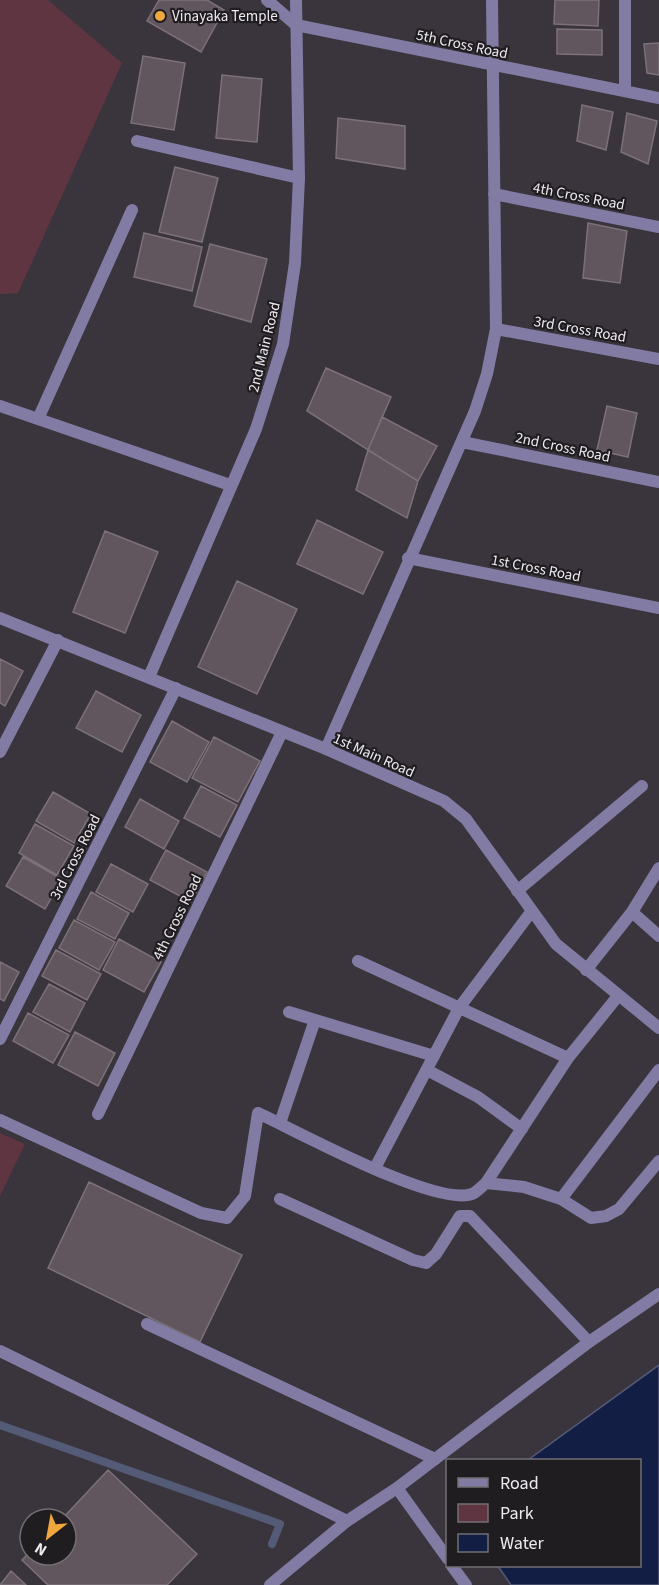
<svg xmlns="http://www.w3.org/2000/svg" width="659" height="1585" font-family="'Source Sans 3',sans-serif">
<rect width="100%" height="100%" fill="#3a343d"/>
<path fill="#5f3541" d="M0,0h48l74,63 -104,230 -18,1z
M0,1133l25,11 -25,52z"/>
<path fill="#121e44" stroke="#545b77" stroke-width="1.5" d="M659,1365v220h-148l-13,-19h142v-106h-112z"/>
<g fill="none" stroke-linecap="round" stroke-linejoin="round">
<path stroke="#545b77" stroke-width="8" d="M0,1425l280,99 -8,20"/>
</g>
<path fill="#61565d" stroke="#7d7179" stroke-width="1.5" d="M159,0h48l17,10 -23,42 -54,-31z
M555,0h44l-1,26 -44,-2z
M557,29l45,1v25l-45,-1z
M659,43v32l-12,-2 -3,-29z
M143,56l42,7 -11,67 -43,-7z
M222,75l40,4 -5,63 -41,-4z
M582,105l31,7 -7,38 -29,-9z
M627,113l30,8 -9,43 -27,-12z
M338,118l67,8v43l-69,-11z
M175,167l43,11 -16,64 -43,-10z
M588,223l39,8 -7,52 -37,-5z
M144,233l58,14 -10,44 -58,-14z
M210,244l57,15 -16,63 -57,-16z
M326,368l65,29 -23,53 -61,-39z
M607,406l30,7 -9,44 -31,-7z
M382,417l55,29 -19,35 -50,-31z
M368,450l50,31 -11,37 -51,-28z
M317,520l66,32 -20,42 -66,-30z
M105,531l53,21 -33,81 -52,-21z
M237,581l60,28 -40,85 -59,-27z
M0,659l23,12 -18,35 -5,-3z
M96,691l45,24 -19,37 -46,-24z
M172,721l37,21 -22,40 -37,-20z
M214,737l46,24 -22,41 -46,-24z
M201,786l36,19 -17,32 -36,-19z
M53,792l38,22 -17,29 -38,-22z
M140,799l39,22 -15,28 -39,-22z
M35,824l39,22 -17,29 -38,-22z
M166,850l41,22 -16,30 -41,-22z
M23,857l39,22 -17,30 -39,-23z
M111,864l37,20 -15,28 -37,-20z
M91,892l38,21 -14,26 -38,-20z
M74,920l41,22 -16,28 -40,-22z
M119,939l42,23 -17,30 -41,-22z
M56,950l45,24 -14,26 -45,-24z
M0,962l19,10 -15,29 -4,-2z
M49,984l36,19 -15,29 -37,-20z
M28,1013l41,22 -16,28 -40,-22z
M75,1032l40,21 -17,33 -40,-21z
M89,1182l153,73 -42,87 -152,-74z
M108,1470l89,84 -30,31h-119l-26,-25 8,-8v3h36v-36h-4z
M11,1571l15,14h-26z"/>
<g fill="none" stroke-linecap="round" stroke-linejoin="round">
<path stroke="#827ca4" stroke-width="12" d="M147,1324l288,135
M0,1351l347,170"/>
<path stroke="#827ca4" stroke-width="12" d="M267,0l29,25 363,73
M625,91v-91
M137,141l162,37
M494,194l165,33
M496,329l163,30
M0,406l230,79
M38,419l94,-209
M462,442l197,40
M408,558l251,50
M326,749l149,-338 12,-37 9,-45 -4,-329
M0,752l58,-112
M517,891l125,-105
M632,912l27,24
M358,961l210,97
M586,970l46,-58 27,-44
M289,1012l145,44
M0,1039l176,-351
M427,1070l51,27 44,32
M98,1114l184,-382
M0,1120l201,93 26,5 18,-22 13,-83c39,18 177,94 214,81 5,-2 10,-8 14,-11l38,4 37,12 30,19 15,-2 13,-7 40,-48
M280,1123l35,-103
M375,1168l84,-160 72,-96
M486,1183l82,-125 50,-62
M280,1199l133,61 13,3 10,-9 24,-38h10l119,126
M561,1199l98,-129
M397,1488l51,71
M452,1566l14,19"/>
<path stroke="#827ca4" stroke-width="12" d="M0,618l326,131 118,52 22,18 90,125 103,84
M149,677l107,-248 27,-85 12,-81 4,-85 -3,-178
M270,1585l77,-64 50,-33 192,-146 70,-48"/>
</g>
<circle fill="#efa73e" stroke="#201d21" stroke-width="2" cx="160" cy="16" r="6"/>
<g text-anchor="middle" stroke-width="4.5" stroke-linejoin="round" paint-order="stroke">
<g font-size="15" fill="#ede9ef" stroke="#201d21" text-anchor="start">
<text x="172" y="21">Vinayaka Temple</text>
</g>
<g font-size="15" fill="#ede9ef" stroke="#201d21">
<text transform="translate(462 44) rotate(12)" y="5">5th Cross Road</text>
<text transform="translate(579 196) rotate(11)" y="5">4th Cross Road</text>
<text transform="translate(580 329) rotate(10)" y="5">3rd Cross Road</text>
<text transform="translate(264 347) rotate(-76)" y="5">2nd Main Road</text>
<text transform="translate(563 447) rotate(12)" y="5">2nd Cross Road</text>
<text transform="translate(536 568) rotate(11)" y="5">1st Cross Road</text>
<text transform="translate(374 755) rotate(24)" y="5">1st Main Road</text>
<text transform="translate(75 857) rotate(-63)" y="5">3rd Cross Road</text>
<text transform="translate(177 917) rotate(-64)" y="5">4th Cross Road</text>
</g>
</g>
<rect x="446" y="1459" width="195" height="108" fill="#201d21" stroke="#726f73" stroke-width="1.5"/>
<rect x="458" y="1478" width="30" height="9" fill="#827ca4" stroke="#726f73" stroke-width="1.5"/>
<text x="500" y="1489" font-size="18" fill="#ede9ef">Road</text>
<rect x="458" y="1504" width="30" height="18" fill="#5f3541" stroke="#726f73" stroke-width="1.5"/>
<text x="500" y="1519" font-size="18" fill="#ede9ef">Park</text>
<rect x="458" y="1534" width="30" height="18" fill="#121e44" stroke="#726f73" stroke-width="1.5"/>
<text x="500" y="1549" font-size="18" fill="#ede9ef">Water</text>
<g transform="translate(48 1537) rotate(211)"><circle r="28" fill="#201d21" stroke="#726f73" stroke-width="1.5"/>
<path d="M0-4.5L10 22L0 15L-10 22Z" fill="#efa73e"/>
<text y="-9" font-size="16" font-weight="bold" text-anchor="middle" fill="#ede9ef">N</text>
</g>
</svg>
